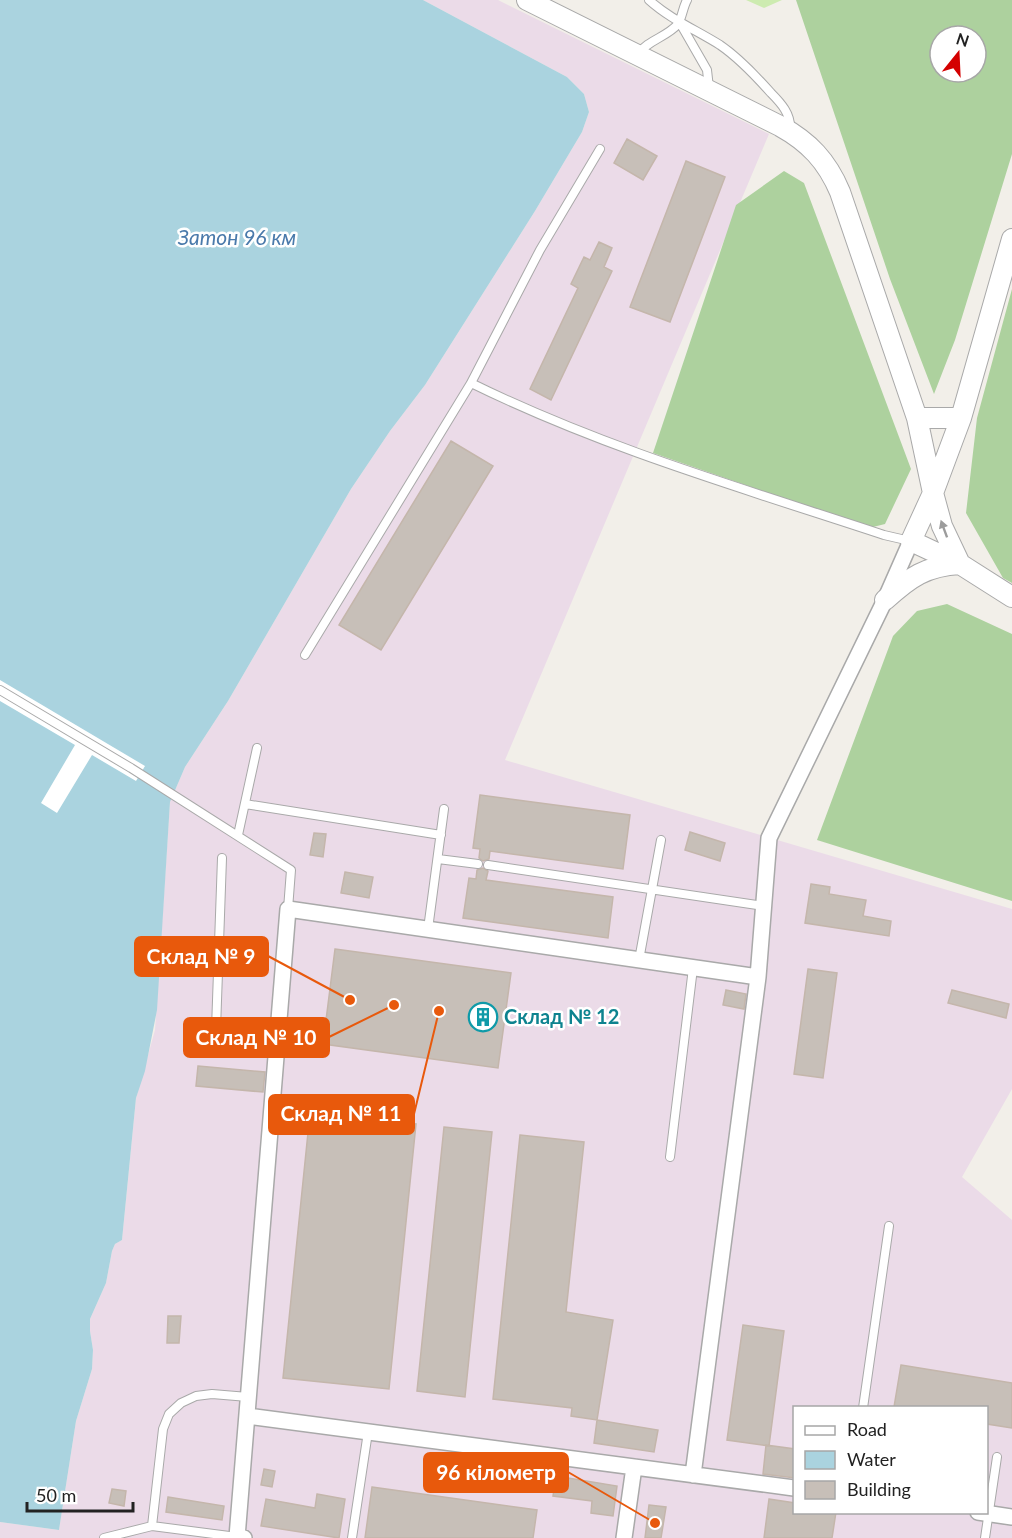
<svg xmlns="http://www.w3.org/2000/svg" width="1012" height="1538" font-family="Lato,sans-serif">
<rect width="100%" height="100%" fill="#f2efe9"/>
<path fill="#ebdbe8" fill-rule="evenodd" d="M423,0h75l271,134 -264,626 507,149v180l-50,88 50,43v318h-1012v-16l59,8 17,-109 16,-52 1,-19 -3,-19v-12l16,-36 6,-32 3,-7 7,-4 14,-142 19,-68 15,-228 15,-35 43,-66 123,-212 39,-58 35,-46 110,-174 47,-79 7,-20 -5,-18 -17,-17zM794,1408h192v104h-192z"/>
<path fill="#cdebb0" d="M746,0h36l-18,8z"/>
<path fill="#add19e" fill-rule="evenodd" d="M796,0h216v154l-57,186 -21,54 -44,-115zM940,36h36v36h-36z
M784,171l20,12 107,286 -26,55 -16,4 -216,-75 83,-248z
M1012,289v294l-9,-5 -37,-65 11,-95z
M947,604l65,30v267l-195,-61 76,-204 24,-25z"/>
<path fill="#aad3df" d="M0,0h423l144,77 17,17 5,18 -7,20 -47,79 -110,174 -35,46 -39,58 -123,212 -43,66 -15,35 -13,208 -12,61 -9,27 -14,142 -7,4 -3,7 -6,32 -16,36v12l3,19 -1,19 -16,52 -17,109 -59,-8z"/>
<path fill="#fff" d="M0,680l145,86 -9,15 -44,-26 -35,58 -16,-10 34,-58 -75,-44z"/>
<path fill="#c7bfb8" stroke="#c4b6ab" stroke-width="1.5" d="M627,139l30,17 -14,24 -29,-17z
M686,161l39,16 -55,145 -40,-15z
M599,242l13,6 -8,19 8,4 -61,129 -21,-11 48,-101 -7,-4 13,-27 6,3z
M451,441l42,25 -112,184 -42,-25z
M480,795l150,20 -7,54 -133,-18 -1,8 -6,2 -4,-3 1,-9 -7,-1z
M690,832l35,11 -5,18 -35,-11z
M314,833l12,1 -3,23 -13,-2z
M483,868l5,3 -2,9 127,17 -5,41 -145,-20 6,-40 7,1 1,-9z
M345,872l28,5 -4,21 -28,-5z
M811,884l19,3 -1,7 37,6 -3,16 28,5 -2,15 -84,-13z
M335,949l176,24 -13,95 -175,-24z
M808,969l29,4 -14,105 -29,-4z
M726,990l20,4 -2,15 -21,-4z
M952,990l57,14 -3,14 -58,-15z
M198,1066l67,6 -2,20 -67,-6z
M310,1113l106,11 -27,265 -106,-11z
M444,1127l48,5 -27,265 -48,-6z
M520,1135l64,7 -18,170 47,8 -16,100 -26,-4 1,-8 -79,-9z
M168,1316h13l-2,27h-12z
M743,1325l41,6 -15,115 -42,-6z
M901,1365l111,18v45l-25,-4v-17h-93z
M597,1420l61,10 -4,22 -60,-9z
M766,1445l29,4v29l-32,-4z
M264,1469l11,2 -3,16 -11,-2z
M556,1476l61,10 -4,30 -22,-3 1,-12 -39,-5z
M372,1487l165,23 -4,28h-168z
M112,1489l14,2 -2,15 -15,-3z
M317,1494l28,5 -6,39 -78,-12 5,-27 49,9z
M168,1497l56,9 -2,14 -56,-8z
M769,1499l26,4v9h41l-4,26h-68z
M649,1505l17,2 -5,31h-16z"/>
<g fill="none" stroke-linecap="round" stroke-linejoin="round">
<g stroke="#a9a9a9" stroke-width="10">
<path id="service" d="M649,0c21,19 47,30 71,45 19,13 35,30 51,48 10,10 20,21 19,36
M680,23l27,47 2,18
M638,54c10,-14 29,-17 40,-30 4,-6 5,-17 9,-24
M471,383c132,65 274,106 413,152l26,6
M305,655l166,-272 69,-133 60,-101
M0,690l131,78 160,102 -3,39
M245,804l196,31
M238,835l19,-87
M222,858l-6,171 62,1
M438,859l40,5
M488,865l276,41
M428,929l16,-120
M639,960l22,-120
M670,1157l23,-189
M863,1408l26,-182
M152,1526l11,-97 6,-15 12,-11 15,-7 16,-2 36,3
M104,1538l48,-12 85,11
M352,1538l16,-106
M985,1538l12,-81"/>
</g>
<g stroke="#a9a9a9" stroke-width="18">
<path id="minor" d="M247,1416l547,72
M693,1475l65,-498 11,-139 116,-238 26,-59
M978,1512l34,5
M244,1538l-7,-1 51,-628 470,68
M624,1538l10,-71"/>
</g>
<g stroke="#a9a9a9" stroke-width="22">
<path id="tertiary" d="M527,0l253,126c29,16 47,35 60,66l77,226 16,75 9,33 18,38
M1012,239l-51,179 -28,75 -22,48 49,23 52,33
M917,418h44
M885,600c25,-23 41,-34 75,-36"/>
</g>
<use href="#service" stroke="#fff" stroke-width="8"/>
<use href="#minor" stroke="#fff" stroke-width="15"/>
<use href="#tertiary" stroke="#fff" stroke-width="20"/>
</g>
<defs><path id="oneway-solid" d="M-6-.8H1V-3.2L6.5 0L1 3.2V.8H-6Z" transform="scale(1.5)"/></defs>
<use fill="#9c9c9c" href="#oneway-solid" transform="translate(944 529) rotate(-110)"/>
<defs>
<g id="building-ring" transform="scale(1.5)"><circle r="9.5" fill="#fff" stroke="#0f9aa8" stroke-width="1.5"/><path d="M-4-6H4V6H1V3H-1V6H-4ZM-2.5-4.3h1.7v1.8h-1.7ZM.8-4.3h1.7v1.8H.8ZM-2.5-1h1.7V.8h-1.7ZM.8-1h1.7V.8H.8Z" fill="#0f9aa8"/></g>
</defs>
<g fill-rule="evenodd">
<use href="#building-ring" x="483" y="1017"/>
</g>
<g text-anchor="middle" stroke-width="5" stroke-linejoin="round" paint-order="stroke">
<g font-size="20" font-weight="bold" fill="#0d838f" stroke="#fff" text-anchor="start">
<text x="504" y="1024">Склад № 12</text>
</g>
<g font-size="21" font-style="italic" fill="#4a7aab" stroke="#fff">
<text x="237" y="245">Затон 96 км</text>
</g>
</g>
<path fill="none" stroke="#e8590c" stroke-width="2" d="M350 1000L268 956M394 1005L329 1037M439 1011L414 1114M655 1523L568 1472"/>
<g fill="#e8590c" stroke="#fff" stroke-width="2">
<circle cx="350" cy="1000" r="6"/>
<circle cx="394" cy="1005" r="6"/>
<circle cx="439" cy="1011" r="6"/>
<circle cx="655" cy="1523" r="6"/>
</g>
<g fill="#e8590c" stroke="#e8590c" stroke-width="2">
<rect x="135" y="937" width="133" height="39" rx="6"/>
<rect x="184" y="1018" width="145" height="39" rx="6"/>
<rect x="269" y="1095" width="145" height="39" rx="6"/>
<rect x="424" y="1453" width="144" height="39" rx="6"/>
</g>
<g font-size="21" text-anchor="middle" font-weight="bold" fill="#fff">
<text x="201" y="964">Склад № 9</text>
<text x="256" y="1045">Склад № 10</text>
<text x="341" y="1121">Склад № 11</text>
<text x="496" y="1480">96 кілометр</text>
</g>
<rect x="793" y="1406" width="195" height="108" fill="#ffffff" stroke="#a7a7a7" stroke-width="1.5"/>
<rect x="805" y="1426" width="30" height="9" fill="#ffffff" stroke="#a7a7a7" stroke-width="1.5"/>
<text x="847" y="1436" font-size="18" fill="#222222">Road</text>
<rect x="805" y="1451" width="30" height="18" fill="#aad3df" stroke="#a7a7a7" stroke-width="1.5"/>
<text x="847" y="1466" font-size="18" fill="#222222">Water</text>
<rect x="805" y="1481" width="30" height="18" fill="#c7bfb8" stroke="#a7a7a7" stroke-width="1.5"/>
<text x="847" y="1496" font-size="18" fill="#222222">Building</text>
<g transform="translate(958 54) rotate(18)"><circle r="28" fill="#ffffff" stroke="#a7a7a7" stroke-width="1.5"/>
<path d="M0-4.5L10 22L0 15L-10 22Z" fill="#d40000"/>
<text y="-9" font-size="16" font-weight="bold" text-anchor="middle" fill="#222222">N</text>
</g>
<path d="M27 1502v9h106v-9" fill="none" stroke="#222222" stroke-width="3"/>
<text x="36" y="1502" font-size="18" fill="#222222" stroke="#ffffff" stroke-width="4.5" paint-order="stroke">50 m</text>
</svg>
